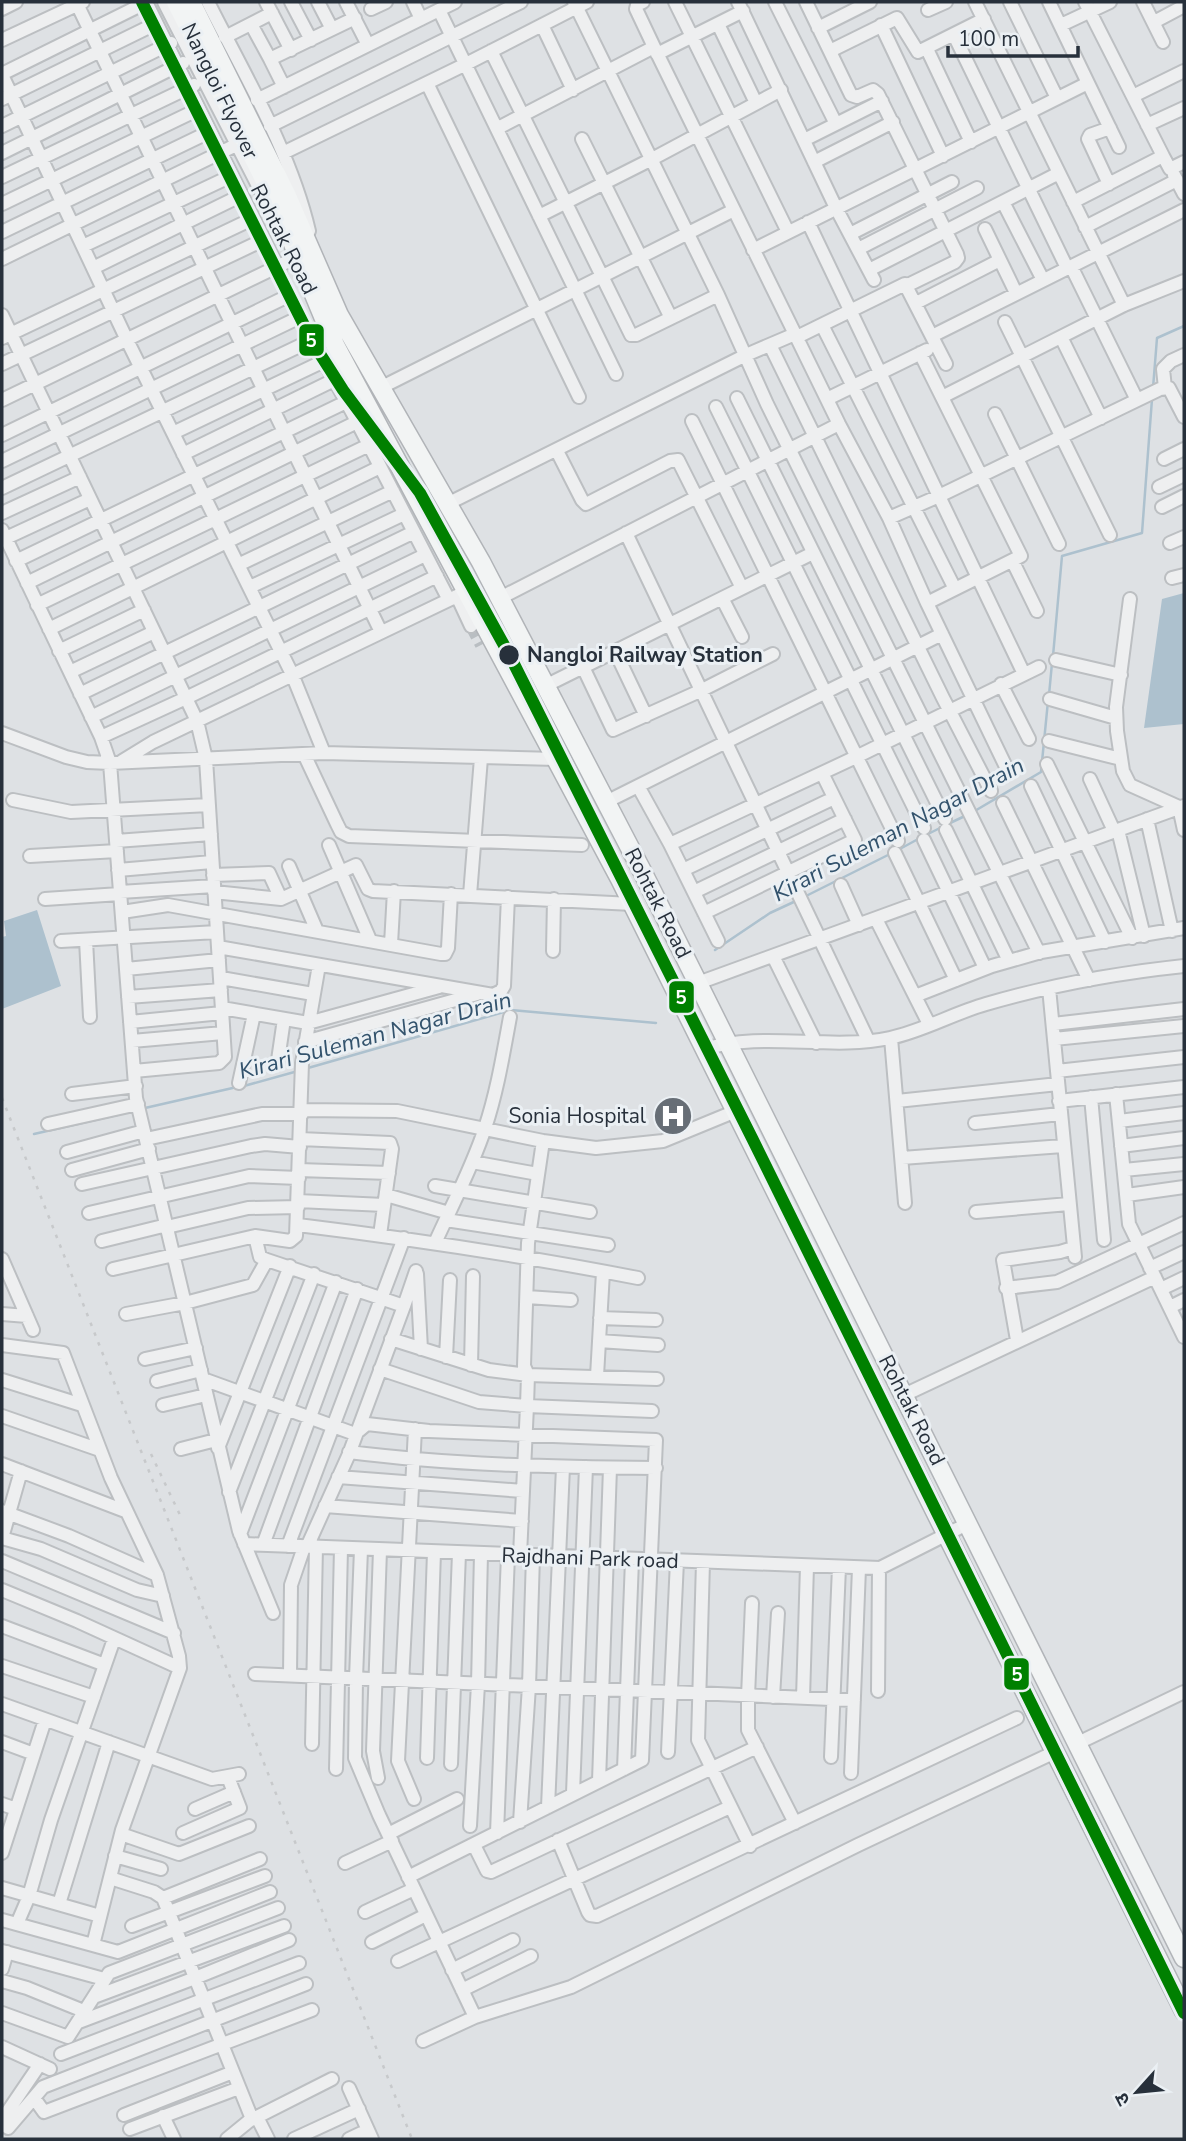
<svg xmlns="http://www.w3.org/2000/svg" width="1186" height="2141" font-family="'Nunito Sans','Noto Sans Devanagari',sans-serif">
<rect width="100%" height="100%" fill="#dee1e4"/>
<path fill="#adc1ce" d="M1184,593v131l-40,4 18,-129z
M37,910l24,76 -59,23v-72l4,-1 -2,-15z"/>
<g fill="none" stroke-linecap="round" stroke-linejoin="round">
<path stroke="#adc1ce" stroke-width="2.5" d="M1153,388l4,-50 27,-12
M1053,656l9,-100 80,-23 10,-134
M1049,695l3,-32
M973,812l68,-40 7,-71
M948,824l19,-9
M926,835l16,-8
M898,850l22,-12
M804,897l88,-44
M715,950l55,-37 28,-13
M308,1068l203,-58 145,13
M244,1086l54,-15
M145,1108l92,-21
M34,1134l83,-19"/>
<path stroke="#b9bec2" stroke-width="12" stroke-dasharray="12 6" stroke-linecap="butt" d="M471,626l10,19"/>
<g stroke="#bcbfc2" stroke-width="16">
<path id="minor" d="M76,2l305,630
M146,2l131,264 11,30 64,116 97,188
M164,2l108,211
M208,2c37,74 82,148 101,229
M266,2l25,48
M291,2l20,38
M318,2l14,27
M346,2l22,43
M413,2l8,17
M574,2l144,293 49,109 272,549
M643,2l-6,3 -1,4 18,38 141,287
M675,2l113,230
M738,2l98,206 38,72
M775,2l61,122
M806,2l45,93 6,2 16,-7 5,4 79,160 1,4 -3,4 -47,23
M975,2l149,303
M1010,2l47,96
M1085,2l78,154
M1143,2l20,40
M2,9l14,-7
M371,9l15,-7
M439,10l177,364
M928,10l18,-8
M1154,22l30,-16
M251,24l19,35 85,-41
M718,24l38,79
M542,25l31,65
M881,25l62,131
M1061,25l49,-23
M818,28l52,-26
M954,35l113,233
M225,37l47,-24
M2,40l81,-38
M927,49l44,93
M491,51l140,284h5l82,-40
M830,51l67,-33 21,34 66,-33
M657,54l86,-43
M270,59l14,28
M2,74l137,-68
M2,75l124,263 166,336 32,79
M427,83l152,314
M1088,83l31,64
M1133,96l51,-25
M2,99l149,-73
M257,100l198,-98
M1147,125l37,-17
M2,126l169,-83
M270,126l251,-124
M498,128l156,-81
M582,139l89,179
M804,140l78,-39
M2,153l181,-90
M283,153l183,-89 121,-62
M814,162l79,-40
M1174,175l10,19
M2,177l192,-92
M1109,184l-21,-45 2,-4 20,-7
M1003,202l40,78
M1073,202l90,-46 7,13 14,-7
M2,204l197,-95
M539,216l113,-57 129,-69
M808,222l216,452
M1085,227l92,-47
M985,229l31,64
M2,232l203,-98
M850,234l102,-52
M83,246l144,-68
M858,249l119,-61
M753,250l335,-167 -39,-81
M2,259l234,-114
M1071,266l66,134
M93,268l149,-73
M869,270l190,-97
M916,303l84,-43
M2,315l195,406 9,38 19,298 -6,6 -85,8
M1005,322l105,213
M822,325l133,264
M932,336l252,-126
M797,337l108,-53 41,80
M1061,337l40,81
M2,338l248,-118
M770,345l173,353 48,93
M920,353l101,203 -94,47
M2,364l257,-122
M380,388l354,-178
M1165,388l-2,-19 8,-8 13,-6
M942,397l182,-92 60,-24
M737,398l208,421
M827,399l100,-49
M2,400l295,-143 -3,-7
M716,407l208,421
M995,414l64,130
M692,421l206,420
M173,433l151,-72
M2,435l286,-139
M557,451l25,49 4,4 84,-43 8,-1 64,128
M183,454l151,-74
M1164,459l20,-10
M2,461l298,-144
M1159,487l25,-12
M2,488l310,-148
M447,504l299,-149 49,-21 44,90 50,94 50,-22 221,-107 9,-1 15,29
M1162,507l22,-11
M2,513l78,-36
M889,518l38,85 81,168
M2,530l99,207 9,26 26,335 103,433 34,82
M626,533l242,507
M6,538l84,-39
M1170,543l14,-6
M16,561l330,-159
M1013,562l24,49
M238,565l155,-74
M1172,578l12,-3
M27,583l330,-161
M250,587l154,-73
M464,592l-7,4 14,30
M500,598l339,-174
M722,598l20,39
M1130,599l-14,108 1,24 6,40 7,14 49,22 5,23
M37,605l332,-160
M49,629l331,-162
M59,651l85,-41
M615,651l31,65
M1056,660l65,15
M583,667l30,63 87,-39 73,-37
M70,672l84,-40
M1001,684l28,55
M545,686l268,-133
M80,694l334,-162
M1050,699l66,19
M91,717l334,-162
M2,733l64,24 21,5 23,1 214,-10 232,6
M101,737l85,-39 251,-122
M1049,741l72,18
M304,754l33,70 4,8 8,4 233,9
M122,761l31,-19 304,-146
M1047,764l85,174
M1090,779l24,52
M638,786l32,58 186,-87 183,-90
M1031,786l74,156
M13,800l58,12 138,-7
M606,802l336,-168
M1003,803l86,177
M1147,819l25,112
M946,830l63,131
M1118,830l26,106
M924,840l61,128
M116,841l95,-7
M670,844l48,97
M329,845l41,95
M895,853l61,127
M30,856l87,-5
M289,866l28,65
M118,870l94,-8
M683,870l151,-72
M213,875l56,-2 12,26
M841,885l18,40
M120,892l94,-6
M214,892l67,7 75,-34 12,24 5,2 259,13
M694,892l151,-73
M470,895l11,-137
M45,899l75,-5
M122,912l46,-7 273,49h4l3,-6 3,-54
M704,913l151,-73 -33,-67
M876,919l53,105
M86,940l4,77
M61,941l156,-9
M391,944l3,-53
M218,947l275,48 8,-4 3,-5 4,-89
M553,951l1,-52
M773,956l43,87
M126,969l93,-9
M221,978l92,16
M698,983l486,-177
M1049,988l26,269
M915,996l77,-30 49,-14 143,-24
M128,997l93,-7
M222,1008l86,15 131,-36
M130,1022l92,-9
M1053,1024l131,-15
M891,1038l14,165
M1054,1039l130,-13
M132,1041l91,-8
M305,1042l172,-48
M705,1049c58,-18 125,2 185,-11 33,-7 64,-25 96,-34 65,-19 131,-31 198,-38
M278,1060l6,-41
M1057,1071l127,-14
M239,1083l15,-69
M72,1094l64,-8
M1116,1094l13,130 55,113
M1091,1097l13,143
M897,1101l161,-17
M1059,1101l125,-14
M302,1110l95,1 146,30 53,7 67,-7 73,-30
M1119,1121l65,-8
M975,1123l85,-9
M48,1124l90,-20
M146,1139l116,-25h40
M300,1139l90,4 2,6 -12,86
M1121,1146l63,-8
M67,1152l77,-21
M902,1158l161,-12
M472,1162l66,12
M72,1170l77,-21
M299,1170l90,3
M1124,1170l60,-6
M82,1184l169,-38 14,-2 35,3
M435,1186l155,26
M386,1195l63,18
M1127,1195l57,-8
M298,1201l86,4
M976,1212l93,-8
M89,1213l160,-37 50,2
M446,1220l162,25
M298,1225c114,14 227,31 340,53
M167,1227l81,-19 50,-1
M255,1236l5,21 7,3
M102,1241l65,-16
M435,1243c17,-38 37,-75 50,-115 12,-36 18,-73 25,-111
M2,1259l31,71
M1150,1268l34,-16
M113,1269l142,-33 35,5 6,-5 6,-173 17,-98
M417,1274l4,75
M1006,1288l51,-6 127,-59
M1161,1289l23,-11
M527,1297l44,3
M1170,1307l14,-7
M2,1314l25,2
M126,1314l59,-11 68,-18 14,-25 137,46 12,-35
M600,1318l56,2
M391,1339l98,31 39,5 129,4
M1017,1340l-14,-80 57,-8 13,-4
M599,1341l59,4
M2,1345l61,8 48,125 46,97 22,81 1,12 -58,162 -29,115
M446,1357l4,-77
M145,1359l51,-11
M471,1365l2,-89
M380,1369l99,33 48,4 125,5
M597,1376l6,-104
M203,1379l152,55 12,-10 62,7 227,9 -14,320 -234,117
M2,1380l80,25
M157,1381l44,-11
M904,1395l251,-118
M163,1405l43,-10
M2,1416l98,34
M218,1448l72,-182
M181,1449l35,-9
M349,1452c102,13 204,15 307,16
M2,1464l123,47
M338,1477l185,14
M229,1492l85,-218
M325,1506l197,15
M2,1511l67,25 88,39
M240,1534l96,-252
M2,1538l39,11 96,41 26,6
M2,1538l19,-67
M244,1544l636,24 89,-45
M263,1545l94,-256
M288,1546l116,-308
M307,1547l42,-93 55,-148
M361,1549l-5,129 -1,80 24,57 96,202
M520,1555l7,-149 1,-31 -4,-9 4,-123 15,-102
M2,1561l172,72
M703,1562l-5,178 52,106
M2,1590l75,31 103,47
M752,1603l-4,93v34l47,93
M2,1626l103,39
M2,1666l92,31
M255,1674l599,26
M290,1675l1,-90 13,-38
M878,1691l1,-123
M773,1697l5,-84
M803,1698l4,-132
M2,1704l210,75 27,-5
M2,1742l32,12
M1078,1743l106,-51
M312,1744l4,-197
M668,1752l9,-191
M831,1757l8,-190
M427,1758l7,-206
M451,1764l8,-211
M336,1769l5,-221
M624,1769l8,-209
M851,1773l8,-205
M378,1778l-5,-27 7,-201
M599,1781l11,-313
M573,1793l13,-326
M414,1799l-16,-38 17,-332
M2,1804l14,5
M548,1807l15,-340
M195,1809l39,-17
M520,1822l9,-136 4,-130
M470,1826l8,-142 3,-130
M183,1833l57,-25 -12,-31
M497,1833l11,-278
M121,1834l58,20 70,-28
M388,1834l69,-35
M558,1840l30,72 2,3 7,1 420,-198
M474,1845l13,26 4,1 266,-125
M2,1853l43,-133
M115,1856l46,13
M345,1863l47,-22
M110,1878l44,14 9,6 89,221
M2,1888l98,28
M163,1898l97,-39
M59,1904l50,-162
M365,1912l49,-23
M2,1920l116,32 152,-60
M17,1924l12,-28 22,-76 63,-181
M132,1926l133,-50
M372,1942l54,-27
M2,1951l102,28
M398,1961l332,-154
M2,1969l5,-17
M452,1970l61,-30
M2,1981l25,7 59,24
M462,1990l69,-34
M94,1997l190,-71
M2,2013l66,24 41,-64 169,-65
M79,2022l116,-44 94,-38
M423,2041l52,-24 96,-30 287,-142 197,-93
M2,2047l48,22
M61,2054l238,-91
M349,2088l23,51
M34,2098l10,14 268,-102
M124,2115l109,-43
M163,2116l11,23
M257,2117l11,22
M2,2120l38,-56
M2,2123l6,5 35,-41 263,-103
M130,2129l109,-41
M227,2139l22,-18 83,-42
M294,2139l65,-30
M349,2139l19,-9"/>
</g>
<g stroke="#b1b4b8" stroke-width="21">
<path id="highway" d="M176,2l100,201 59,142 285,534 564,1132
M191,2l96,194 52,119 142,247 161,309 542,1087"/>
</g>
<use href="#minor" stroke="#eeeff0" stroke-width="12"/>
<use href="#highway" stroke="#f2f4f4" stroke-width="18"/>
<path stroke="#c7c9cb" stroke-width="2.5" stroke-dasharray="3.5 7" stroke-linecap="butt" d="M2,1098l410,1041
M151,1454l29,61"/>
<g stroke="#ebf0f4" stroke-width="18">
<path id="metro-1" d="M142,2l171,341 30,47 77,103 90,163 242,482 432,875"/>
</g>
<use href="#metro-1" stroke="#008000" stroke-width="12"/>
</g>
<defs>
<g id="hospital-disc" transform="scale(2.0125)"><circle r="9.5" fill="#676e76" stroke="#ebf0f4"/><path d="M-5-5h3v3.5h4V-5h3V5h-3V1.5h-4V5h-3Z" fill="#fff"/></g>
</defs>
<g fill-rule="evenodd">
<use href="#hospital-disc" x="673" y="1116"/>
</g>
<circle fill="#27303b" stroke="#ebf0f4" stroke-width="2.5" cx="509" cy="655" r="11"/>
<g text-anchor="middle" stroke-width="6" stroke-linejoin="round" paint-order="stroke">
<g font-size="21" fill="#27303b" stroke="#ebf0f4">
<text transform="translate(220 91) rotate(64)" y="7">Nangloi Flyover</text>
<text transform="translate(284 239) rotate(63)" y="7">Rohtak Road</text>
<text transform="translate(658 903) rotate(63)" y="7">Rohtak Road</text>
<text transform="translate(912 1410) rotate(63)" y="7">Rohtak Road</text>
<text transform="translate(590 1558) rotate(2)" y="7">Rajdhani Park road</text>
</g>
<g font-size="21" font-weight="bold" fill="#27303b" stroke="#ebf0f4" text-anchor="start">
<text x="527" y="662">Nangloi Railway Station</text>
</g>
<g font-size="21" fill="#27303b" stroke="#ebf0f4" text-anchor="end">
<text x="646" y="1123">Sonia Hospital</text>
</g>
<g font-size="23" font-style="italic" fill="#33536d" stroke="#ebf0f4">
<text transform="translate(898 829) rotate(-28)" y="8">Kirari Suleman Nagar Drain</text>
<text transform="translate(375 1035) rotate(-15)" y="8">Kirari Suleman Nagar Drain</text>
</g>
</g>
<g stroke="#ebf0f4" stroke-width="2.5">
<rect x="298" y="323" width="27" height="34" rx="7" fill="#008000"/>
<rect x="668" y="980" width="27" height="34" rx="7" fill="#008000"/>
<rect x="1003" y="1657" width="27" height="34" rx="7" fill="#008000"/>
</g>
<g font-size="19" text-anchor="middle" font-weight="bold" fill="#fff">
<text x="311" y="347">5</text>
<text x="681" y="1004">5</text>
<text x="1017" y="1681">5</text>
</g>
<rect width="1186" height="2141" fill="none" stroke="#27303b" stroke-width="7"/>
<g transform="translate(1137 2092) rotate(243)" stroke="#ebf0f4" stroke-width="5" paint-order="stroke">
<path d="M0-5L12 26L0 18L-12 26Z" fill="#27303b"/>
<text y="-10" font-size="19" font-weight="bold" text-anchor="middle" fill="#27303b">उ</text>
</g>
<path d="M948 46v10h130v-10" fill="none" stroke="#27303b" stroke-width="3.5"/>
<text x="958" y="46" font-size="21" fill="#27303b" stroke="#ebf0f4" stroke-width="5" paint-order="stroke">100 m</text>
</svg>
